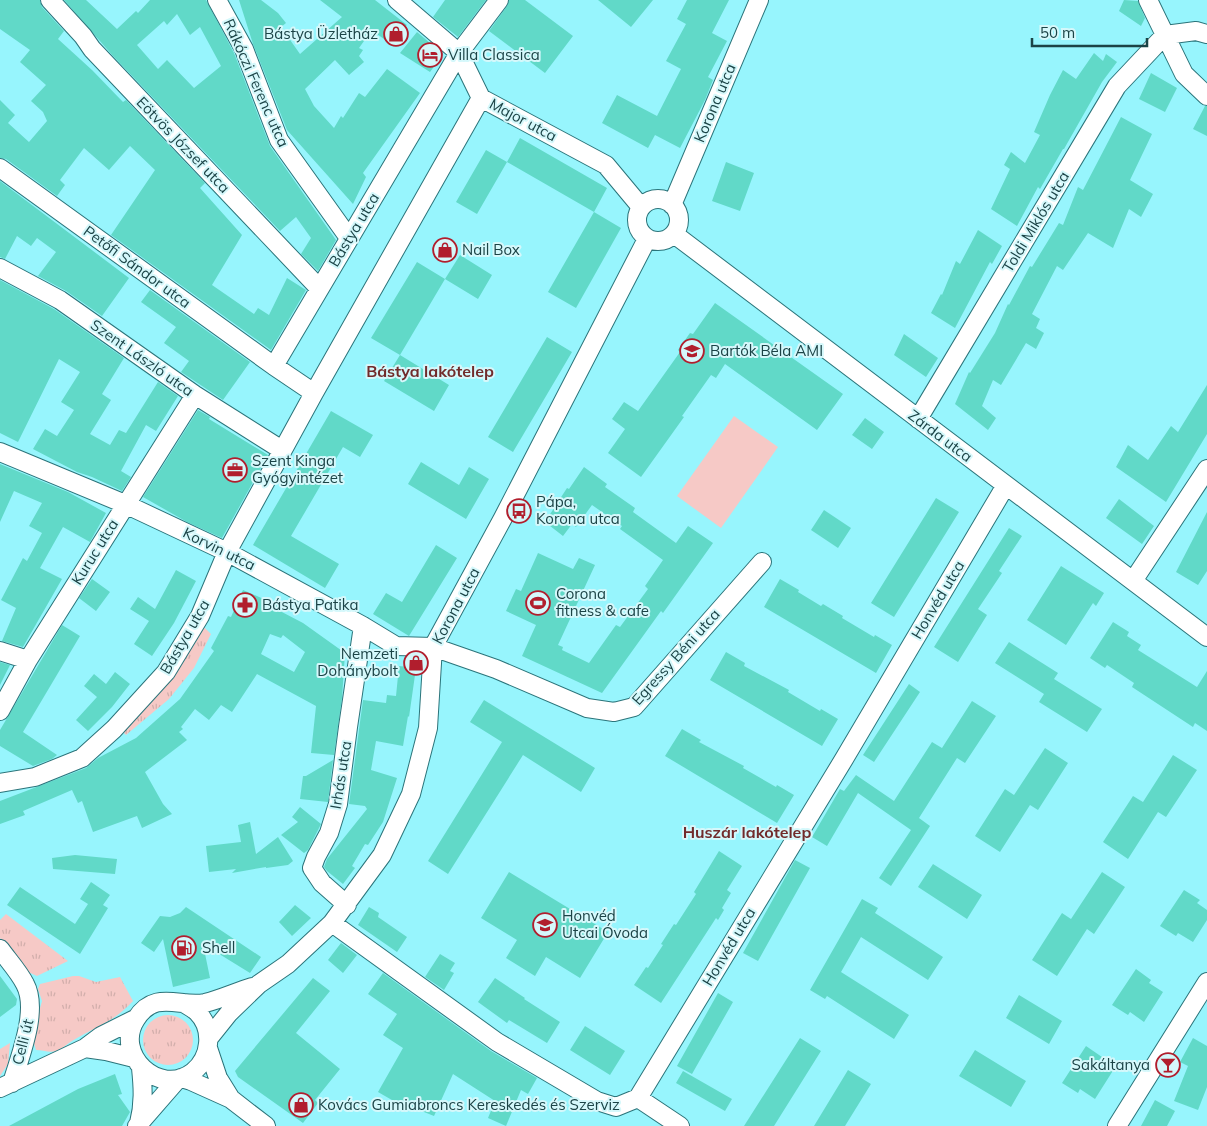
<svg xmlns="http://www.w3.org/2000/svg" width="1207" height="1126" font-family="Mulish,sans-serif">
<defs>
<pattern id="grass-tufts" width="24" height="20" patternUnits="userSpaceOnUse" patternTransform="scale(1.25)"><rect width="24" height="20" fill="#f6c9c6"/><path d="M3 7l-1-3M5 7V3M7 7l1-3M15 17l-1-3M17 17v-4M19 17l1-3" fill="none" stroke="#d2aeab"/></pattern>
</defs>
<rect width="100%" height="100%" fill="#97f5fd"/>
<path fill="url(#grass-tufts)" d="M204,627l7,7 -17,34 -25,31 -43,36 -4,-4 52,-61z
M6,914l62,47 -31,15 -11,-5 -26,-33v-18z
M73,976h6l17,6 24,-5 13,24c-19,21 -38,26 -61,40 -5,3 -10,8 -16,10 -6,2 -14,-1 -20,-1l-4,-13 10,-36 -4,-12 2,-5z
M143 1040a25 25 0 1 1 50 0a25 25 0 1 1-50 0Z
M10,1043l-2,21 -8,12v-27z"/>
<path fill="#f6c9c6" d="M734,416l44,31 -57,81 -44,-32z"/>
<path fill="#61d9c8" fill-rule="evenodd" d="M0,0h40l2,7 22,24 -6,8 34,31 31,32 3,-2 79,83 -5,5 42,47 -30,50 42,29 4,-6 11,7 18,-37 19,12 -35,60 -160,-115 44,-65 -25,-24 -21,24 -25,-22 -24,32 5,5 -8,11 -51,-37 -6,-1v-58l15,15 -7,8 21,19 18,-21 -4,-9 -12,-11 15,-16 -26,-23 10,-12 -30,-21z
M64,0h22l31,29 19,-18 2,2 12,-13h56l28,53 36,93 66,94 -18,31 -17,-17 10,-16 -15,-21 -16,14 -167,-175zM177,14l13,21 10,-8 21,39 -27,22 -27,-28 -9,9 -21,-24 27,-24 3,4z
M239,0h22l17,13 8,10 -5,4 19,27 42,-37 -22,-17h55l32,25 -19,17 -11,-8 -3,3 -5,-3 -10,14 4,2 -4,6 5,6 -15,13 -14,-15 -30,29 9,17 20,22 7,-12 2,2 16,-25 6,4 22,-28 33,24 -57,80 3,4 -13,27 -66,-74 -34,-86z
M445,0h41l-28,37 -25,-20z
M509,0h16l48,36 -28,37 -56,-42 18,-25z
M598,0h55l-22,27z
M687,0h42l-17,33 15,8 -19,36 5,3 -8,20 -25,48 -25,-13 -7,13 -46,-25 15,-28 40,21 24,-47 -15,-8 20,-37 -9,-5z
M1124,0l14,1 7,17 -4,8 -22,-15z
M417,32l26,22 -13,18 -30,-19z
M1094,53l9,8 3,-7 11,8 -15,20 -38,67h-1l-23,40 -2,-2 -21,39 -26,-17 19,-40 -6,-4 7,-13 14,11 15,-28 -6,-3 16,-37 13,-25 13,9z
M1151,73l26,15 -12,24 -26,-13z
M1205,106h2v30l-14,-7z
M1121,117l31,17 -22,46 23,14 -12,23 -12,-8 -16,39 -25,-15 -25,37 -6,-4 -25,48 8,5 -4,9 8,5 -8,16 -10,-6 -25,42 -8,-5 -11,26 14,12 -8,12 -33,-26 14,-32 1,1 25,-40 13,-29 1,1 21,-39 2,1 27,-44 4,2 15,-38 5,3z
M520,138l87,50 -13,24 -87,-50z
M486,150l21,12 -30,52 -21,-12z
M726,162l28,11 -14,38 -28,-10z
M0,181l129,97 -27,38 -36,-25 -28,-15 18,-24 -19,-14 -6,8 -14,-10 -12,23 -5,-2z
M594,212l27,16 -45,80 -28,-16z
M978,230l24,16 -10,18 -2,-2 -35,66 -24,-15 10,-19 1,1 14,-34 4,3z
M460,255l32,20 -14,24 -33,-20z
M417,262l28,17 -45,76 -29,-17z
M0,280l54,29 70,49 -22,36 9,6 -21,34 20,11 9,-15 7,3 32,-51 20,14 -22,35 -10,-6 -25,46 10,6 -9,14 -30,-14 -15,-5 -44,-23 12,-20 12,7 17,-26 -13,-8 19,-30 -21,-13 -41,83 -18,-9z
M150,290l100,72 -27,38 -42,-28 8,-11 -25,-18 12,-16 -35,-25z
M715,303l128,91 -26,36 -92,-66 -9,14 -5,-3 -29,41 2,1 -43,60 -33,-24 17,-24 -13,-10 12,-17 14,9 42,-59 -2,-2 12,-17 3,1z
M904,334l34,24 -12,19 -32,-22z
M547,337l25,15 -59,100 -25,-15z
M400,355l49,30 -15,26 -50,-30z
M1207,385v49l-41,68 -50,-35 12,-22 20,15 23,-34 7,6z
M198,410l12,7 -1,2 59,36 -46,83 -35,-16 -44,-25z
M331,411l42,24 -13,22 -17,-10 -52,89 48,28 -14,24 -72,-43z
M865,418l19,14 -12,17 -20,-14z
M421,462l38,23 10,-18 20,12 -23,40 -58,-35z
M0,464l68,28 38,21 -16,29 -27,-15 -23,41 22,11 -39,68 -21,-6 14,-33 -15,-8 22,-42 4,3 15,-28 -13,-7 13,-23 -28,-12 -14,31z
M584,467l23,17 -2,3 30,21 -2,4 43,31 12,-17 25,17 -50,70 -2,-2 -59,82 -80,-37 14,-31 -30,-14 10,-22 5,2 17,-38 35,16 6,-11 16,7 -37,80 5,2 -1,3 27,13 27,-38 4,2 28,-38 -3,-3 18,-26 -43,-31 2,-3 -30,-21 -16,22 -4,-3 -9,12 -18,-14 22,-34 2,1z
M936,498l23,14 -65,105 -23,-14z
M1119,499l35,27 -12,18 -36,-26z
M824,510l27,18 -13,20 -27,-18z
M1207,512v59l-9,14 -22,-13z
M1009,528l13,8 -23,35 3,2 -24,36 9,6 -29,47 -24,-15z
M436,545l21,13 -48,78 -36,-22 13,-21 16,9z
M1061,566l43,27 -8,13 -3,-3 -27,42 -39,-25z
M176,570l20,11 -22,42 -22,33 -18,-12 15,-23 -19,-12 8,-12 17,12z
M92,579l18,13 -14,19 -17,-13z
M780,579l19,11 -1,2 23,14 2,-2 20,12 -1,2 32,19 1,-2 17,10 -16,28 -112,-66z
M243,590l39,17 -2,4 23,12 42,30 -3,45 -8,57 -23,-2 5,-47 -59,-32 -25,38 -11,-7 -12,15 -14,-11 -14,18 2,2 -4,3 8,8 -42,32 18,32 9,10 -30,14 -5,-12 -44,16 -11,-31 -4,2 -6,-13 -49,21 2,4 -25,9v-23l86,-33 12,-10 38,-20 44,-39 34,-48 -3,-3 17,-32 3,1zM270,634l11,4 2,-3 22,17 -11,20 -33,-18z
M1113,622l16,10 -2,4 14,9 -3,5 59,37 10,-16v60l-12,-8 -2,4 -61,-40 2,-4 -27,-18 -2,3 -15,-10z
M62,625l18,11 -57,96 34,23 -5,4 -19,7 -33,-20v-16z
M1009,642l49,31 -4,6 48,30 -15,23 -48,-30 5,-8 -49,-31z
M726,652l19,11 -1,3 45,24 -1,2 32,19 1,-2 17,10 -16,27 -112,-66z
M0,662l10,3 -10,20z
M399,666l17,2 -7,49 -1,-1 -5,30 -27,-5 -5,29 26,8 -14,44 -15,23 -3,-1 -13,22 3,2 -12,16 -16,-13 -3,-4 3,-8 40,-50 -2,-3 -16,-2 14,-104 23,3 1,-8 9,1z
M115,672l15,12 -18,23 -24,24 -12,-11 21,-23 -13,-11 10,-12 12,10z
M909,684l11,8 -46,70 -11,-7z
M484,700l111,68 -14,24 -58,-37 -75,119 -20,-13 74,-119 -32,-20z
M972,701l24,15 -31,47 -8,-5 -38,60 11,8 -39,60 -12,-8 32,-48 -53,-37 -31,53 -15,-9 28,-48 4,2 12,-16 38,26 38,-59 10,6z
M682,729l19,11 -2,2 45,24 -1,2 33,19 1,-2 17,10 -17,28 -112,-67z
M1045,748l23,15 -30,47 -8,-5 -30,47 -25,-16 30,-47 9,6z
M1173,755l24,15 -31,47 -8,-5 -30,47 -25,-17 30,-46 10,6z
M333,760l-5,42 -28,-3 3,-23h3z
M300,807l21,17 -13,26 -4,3 -23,-18 17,-13 -6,-5z
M250,822l6,32 22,-17 15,24 -5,4 -22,3v-1l-34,6 4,-4 -27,3 -3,-26 35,-4 -3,-17z
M719,851l23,15 -15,24 4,3 -9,15 2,2 -6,10 -2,-2 -55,85 -27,-18 12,-18 2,1 15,-23 -2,-1 13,-20 2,1 20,-31 -2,-2z
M75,855l42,4 -2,15 -62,-5 -1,-11z
M795,860l15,8 -52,93 -15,-8z
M933,864l49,31 -15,24 -49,-32z
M509,872l99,60 -28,46 -34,-21 -11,19 -29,-18 11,-18 -36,-22z
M1102,872l23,15 -31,47 -7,-5 -30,47 -25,-16 30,-47 9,6z
M91,882l19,13 -7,10 5,3 -28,46 -73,-49 13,-18 55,37 13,-20 -8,-5z
M1184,890l16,10 -3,3 10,7v10l-14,22 -15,-9 -2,3 -16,-10z
M862,899l16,9 -3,5 68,44 -15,23 -67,-43 -20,35 68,43 -15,24 -67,-43 -2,3 -15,-9z
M295,905l16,13 -19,18 -13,-14z
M186,907l75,50 -11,16 -47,-29 7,34 -37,9 -10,-48 -9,13 -13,-9 19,-27 10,1 10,-4z
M369,907l10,6 -1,4 29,20 -10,15 -39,-27z
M341,943l16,12 -14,18 -15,-13z
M440,954l15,9 -5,8 4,2 -10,17 -19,-13z
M1136,969l15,11 -2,3 14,9 -19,30 -14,-10 -2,3 -16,-10z
M383,973l108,78 46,27 -9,16 -7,-4 -15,36 -18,-8 7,-17 -42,-27 -19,42 -20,-8 -3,3 -33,-19 25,-44 -20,-13 14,-21 -29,-20z
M0,976l17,23 -1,6 -16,12z
M313,978l17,13 -34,42 44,36 -25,31 3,3 -15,20 -65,-46 -3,-6z
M495,978l30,20 -1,1 36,23 -13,21 -38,-23 -2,3 -29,-21z
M718,993l15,9 -41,72 -15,-8z
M1019,995l43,26 -13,23 -43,-26z
M585,1026l40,25 -15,24 -40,-25z
M800,1038l21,13 -47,75h-30z
M1193,1038l14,8v41l-9,23 -24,-9 14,-35 -8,-4z
M1086,1046l16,11 -3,3 15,9 -19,30 -15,-10 -2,4 -16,-10z
M975,1050l51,31 -15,26 -52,-31z
M848,1070l23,14 -26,42h-31z
M683,1071l49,28 -7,12 -49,-28z
M115,1074l7,20 -4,1 12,17 -8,14h-113l69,-37z
M1155,1100l20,11 -8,15h-26z"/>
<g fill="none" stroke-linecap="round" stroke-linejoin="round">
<g stroke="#2b747a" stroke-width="20">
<path id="minor" d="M50,0l33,36 9,13 227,239
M217,0l27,49 35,91 70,98
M397,0l62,53 22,45 125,67 35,42
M1148,0l36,74 23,22
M0,168l274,198
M637 220a21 21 0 1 1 42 0a21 21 0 1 1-42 0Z
M672,205l87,-205
M674,234l533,403
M0,268l60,32 135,95 87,55
M314,393l-40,-27 185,-313 40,-53
M918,419l199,-333 48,-51 31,-4 11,3
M0,452l125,52 102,48 136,74 33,20 37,1 63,22 91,39 27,4 20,-5 128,-145
M1133,581l74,-112
M0,651l28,9
M0,711l28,-51 167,-265
M0,783l35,-6 47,-19 32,-29 52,-57 34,-56 27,-64 87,-159 167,-295
M347,905l-25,-22 -10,-15 4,-11 13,-24 9,-29 10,-77 15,-101
M332,923l165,119 100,59 19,6 22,-9 206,-339 162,-274
M0,949c8,11 19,23 25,35 14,26 -5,72 -13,99
M184,1003c4,3 9,5 13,9 17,17 14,45 -4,60 -34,26 -80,-18 -57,-53 19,-30 44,-11 69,-16 16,-4 31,-11 47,-16
M209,1038l20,-25 30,-29 29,-20 44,-41 50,-68 29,-61 17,-66 5,-81 70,-129 144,-279
M85,1048l21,3 28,7
M208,1048l10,30 13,21
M181,1078l10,3 40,18 35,27
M0,1088l85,-40 16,-12 34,-17
M638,1098l42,28
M139,1123c5,-19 4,-36 2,-55
M137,1126l40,-46
M1117,1126l90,-144"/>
</g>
<use href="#minor" stroke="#fff" stroke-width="18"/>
</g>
<defs>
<g id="shop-ring" transform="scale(1.25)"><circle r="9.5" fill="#d5f8fb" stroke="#b11e2d" stroke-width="1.5"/><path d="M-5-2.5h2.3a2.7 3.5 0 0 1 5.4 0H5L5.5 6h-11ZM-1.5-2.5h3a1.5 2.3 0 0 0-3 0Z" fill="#b11e2d"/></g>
<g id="hotel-ring" transform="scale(1.25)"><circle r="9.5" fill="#d5f8fb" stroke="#b11e2d" stroke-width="1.5"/><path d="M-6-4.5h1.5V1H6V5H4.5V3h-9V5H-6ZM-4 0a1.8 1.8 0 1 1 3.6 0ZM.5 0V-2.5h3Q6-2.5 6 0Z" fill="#b11e2d"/></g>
<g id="school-ring" transform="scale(1.25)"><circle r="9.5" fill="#d5f8fb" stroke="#b11e2d" stroke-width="1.5"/><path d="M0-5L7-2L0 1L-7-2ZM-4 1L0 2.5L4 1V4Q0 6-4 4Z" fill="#b11e2d"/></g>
<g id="office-ring" transform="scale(1.25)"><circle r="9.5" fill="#d5f8fb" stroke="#b11e2d" stroke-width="1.5"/><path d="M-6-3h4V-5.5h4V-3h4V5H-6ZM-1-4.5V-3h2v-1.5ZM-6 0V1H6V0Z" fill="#b11e2d"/></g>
<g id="bus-ring" transform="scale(1.25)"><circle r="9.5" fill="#d5f8fb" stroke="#b11e2d" stroke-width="1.5"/><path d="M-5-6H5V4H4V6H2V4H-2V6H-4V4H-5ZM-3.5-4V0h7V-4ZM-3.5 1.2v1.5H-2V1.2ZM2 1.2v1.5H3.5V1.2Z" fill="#b11e2d"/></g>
<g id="stadium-ring" transform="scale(1.25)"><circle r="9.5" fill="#d5f8fb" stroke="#b11e2d" stroke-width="1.5"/><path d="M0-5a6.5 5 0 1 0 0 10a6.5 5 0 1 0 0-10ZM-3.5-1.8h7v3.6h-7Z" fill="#b11e2d"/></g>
<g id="pharmacy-ring" transform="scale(1.25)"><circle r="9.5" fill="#d5f8fb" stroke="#b11e2d" stroke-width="1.5"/><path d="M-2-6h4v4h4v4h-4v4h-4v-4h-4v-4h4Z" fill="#b11e2d"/></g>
<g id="fuel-ring" transform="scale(1.25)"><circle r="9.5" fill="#d5f8fb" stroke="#b11e2d" stroke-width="1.5"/><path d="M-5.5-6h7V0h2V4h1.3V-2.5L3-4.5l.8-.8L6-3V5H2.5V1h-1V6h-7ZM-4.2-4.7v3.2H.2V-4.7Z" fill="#b11e2d"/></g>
<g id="bar-ring" transform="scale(1.25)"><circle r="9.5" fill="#d5f8fb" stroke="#b11e2d" stroke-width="1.5"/><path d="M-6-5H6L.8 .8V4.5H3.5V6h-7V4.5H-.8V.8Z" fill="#b11e2d"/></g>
</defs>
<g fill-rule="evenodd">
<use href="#shop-ring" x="396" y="34"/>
<use href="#hotel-ring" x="430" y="55"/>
<use href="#shop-ring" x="445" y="250"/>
<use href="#school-ring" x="692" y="351"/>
<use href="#office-ring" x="235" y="470"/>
<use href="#bus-ring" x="519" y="511"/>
<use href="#stadium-ring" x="538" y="603"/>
<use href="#pharmacy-ring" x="245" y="605"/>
<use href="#shop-ring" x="416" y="663"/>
<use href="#school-ring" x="545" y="925"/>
<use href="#fuel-ring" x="184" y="948"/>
<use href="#bar-ring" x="1168" y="1065"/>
<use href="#shop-ring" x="301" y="1105"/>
</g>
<g text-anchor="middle" stroke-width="4" stroke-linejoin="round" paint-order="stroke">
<g font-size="15" fill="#1b4346" stroke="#d5f8fb" text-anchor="start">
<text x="378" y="39" text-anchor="end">Bástya Üzletház</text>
<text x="448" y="60">Villa Classica</text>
<text x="462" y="255">Nail Box</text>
<text x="710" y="356">Bartók Béla AMI</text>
<text x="252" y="466">Szent Kinga<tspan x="252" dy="17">Gyógyintézet</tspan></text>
<text x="536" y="507">Pápa,<tspan x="536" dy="17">Korona utca</tspan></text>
<text x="556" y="599">Corona<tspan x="556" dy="17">fitness &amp; cafe</tspan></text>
<text x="262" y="610">Bástya Patika</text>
<text x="398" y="659" text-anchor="end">Nemzeti<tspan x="398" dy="17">Dohánybolt</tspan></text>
<text x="562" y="921">Honvéd<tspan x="562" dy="17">Utcai Óvoda</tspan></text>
<text x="202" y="953">Shell</text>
<text x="1150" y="1070" text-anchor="end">Sakáltanya</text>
<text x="318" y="1110">Kovács Gumiabroncs Kereskedés és Szerviz</text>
</g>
<g font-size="15" fill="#1b4346" stroke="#d5f8fb">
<text transform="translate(256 83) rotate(66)" y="5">Rákóczi Ferenc utca</text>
<text transform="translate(715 103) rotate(-67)" y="5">Korona utca</text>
<text transform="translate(523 120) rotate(28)" y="5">Major utca</text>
<text transform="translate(183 145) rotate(46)" y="5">Eötvös József utca</text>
<text transform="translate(1036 222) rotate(-59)" y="5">Toldi Miklós utca</text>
<text transform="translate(354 230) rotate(-59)" y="5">Bástya utca</text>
<text transform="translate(137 267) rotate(36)" y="5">Petőfi Sándor utca</text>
<text transform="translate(142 358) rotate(35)" y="5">Szent László utca</text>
<text transform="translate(940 436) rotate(37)" y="5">Zárda utca</text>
<text transform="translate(219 549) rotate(26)" y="5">Korvin utca</text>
<text transform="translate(95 552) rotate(-58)" y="5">Kuruc utca</text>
<text transform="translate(938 600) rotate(-59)" y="5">Honvéd utca</text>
<text transform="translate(456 606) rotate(-62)" y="5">Korona utca</text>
<text transform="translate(185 637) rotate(-60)" y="5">Bástya utca</text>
<text transform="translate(676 657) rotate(-48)" y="5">Egressy Béni utca</text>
<text transform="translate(341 775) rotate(-81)" y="5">Irhás utca</text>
<text transform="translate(729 947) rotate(-59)" y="5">Honvéd utca</text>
<text transform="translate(23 1042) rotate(-76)" y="5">Celli út</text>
</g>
<g font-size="16" font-weight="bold" fill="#712b2b" stroke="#d5f8fb">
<text x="430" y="377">Bástya lakótelep</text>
<text x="747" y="838">Huszár lakótelep</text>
</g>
</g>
<path d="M1032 38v8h115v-8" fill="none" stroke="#1b4346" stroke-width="2.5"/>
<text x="1040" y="38" font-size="15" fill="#1b4346" stroke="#d5f8fb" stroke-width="4" paint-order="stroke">50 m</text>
</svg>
